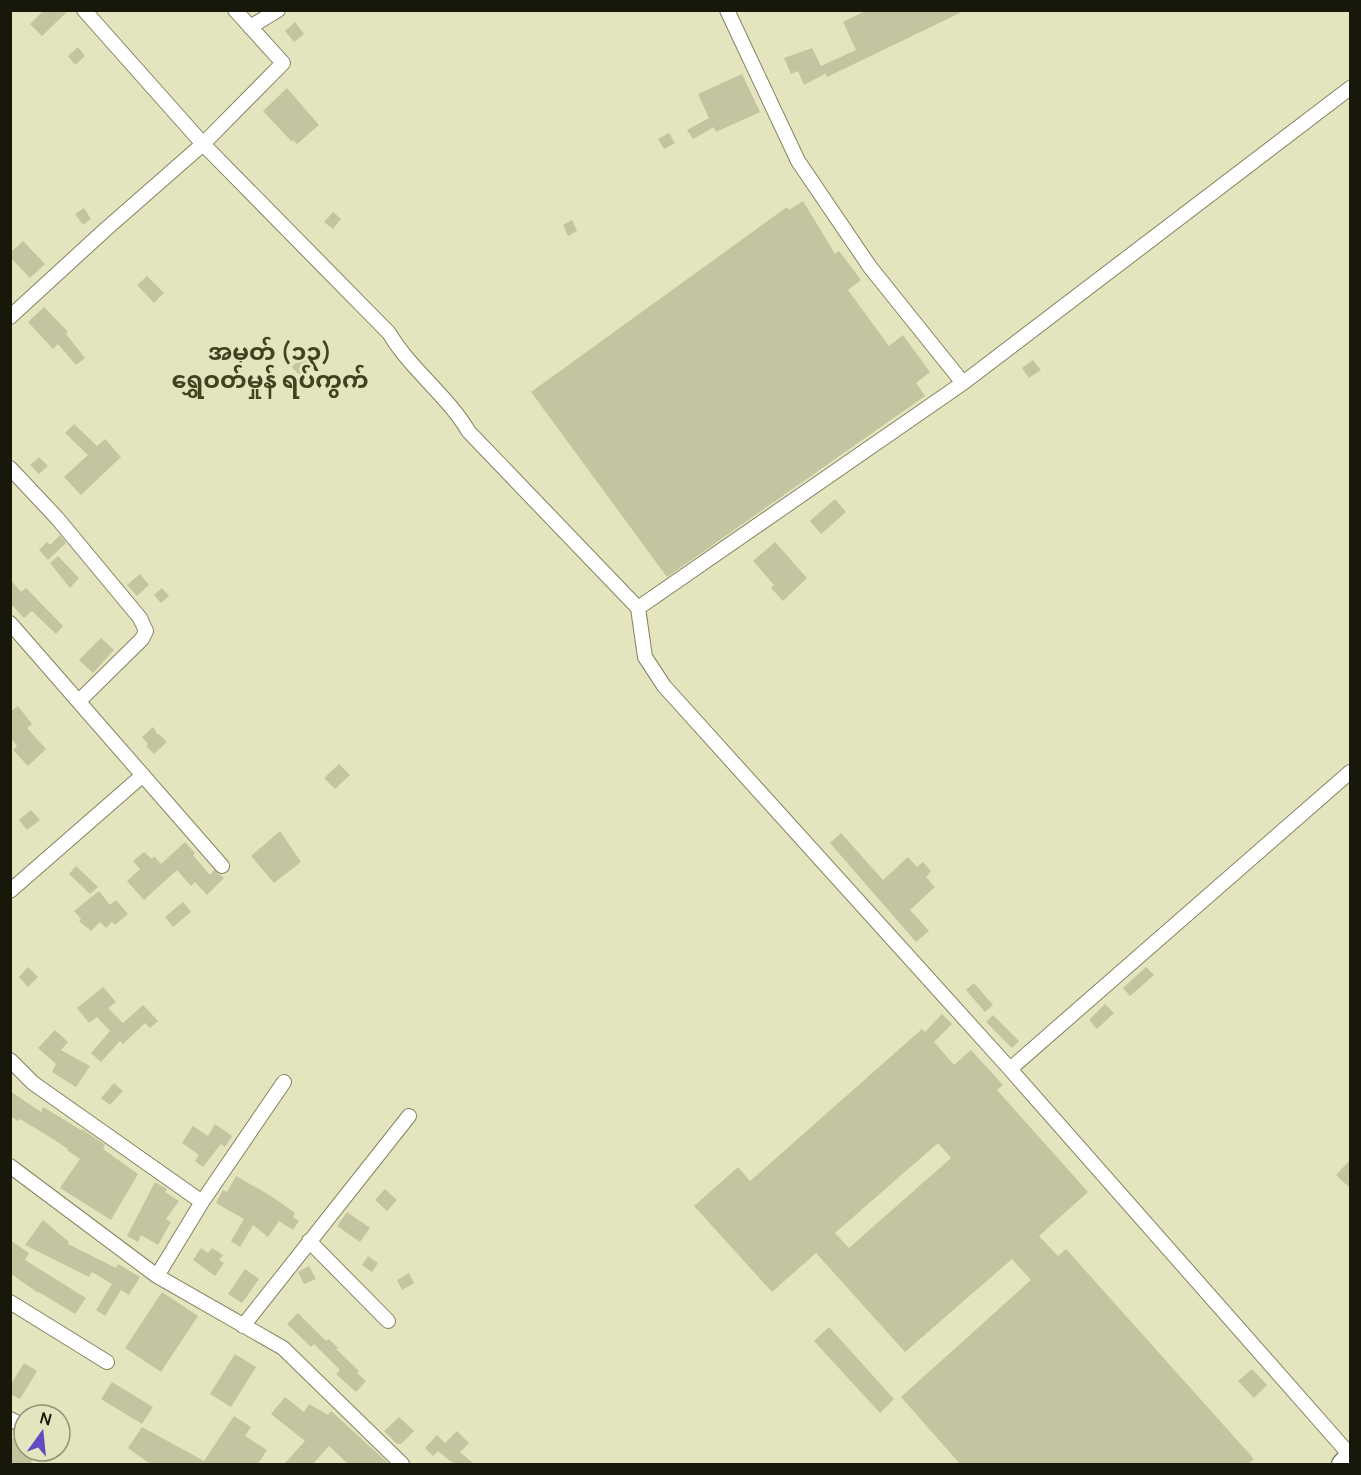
<svg xmlns="http://www.w3.org/2000/svg" width="1361" height="1475" font-family="Manrope,'Noto Sans Myanmar',sans-serif">
<rect width="100%" height="100%" fill="#e4e4be"/>
<path fill="#c4c5a0" fill-rule="evenodd" d="M44,10h25l-27,26 -12,-12z
M867,10h99l-139,67 -6,-11 35,-16 -13,-28z
M295,22l9,12 -10,8 -9,-11z
M78,47l7,9 -10,9 -7,-9z
M812,48l13,26 -21,11 -6,-14 -7,3 -7,-16z
M742,74l18,38 -44,20 -2,-5 -21,12 -6,-9 22,-12 -11,-24z
M287,88l32,37 -22,19 -4,-4 -1,2 -29,-31z
M669,133l6,10 -11,6 -6,-10z
M803,201l32,53 4,-3 22,29 -13,10 41,56 14,-11 27,37 -14,11 9,13 -258,181 -136,-185 256,-185 2,3z
M84,208l7,11 -8,6 -8,-11z
M333,212l8,7 -8,10 -9,-7z
M572,220l5,11 -9,5 -5,-11z
M23,241l22,23 -15,14 -20,-21v-4z
M147,276l17,17 -10,10 -17,-18z
M44,307l24,25 -2,2 19,24 -9,7 -18,-21 -5,5 -25,-27z
M310,349l10,10 -19,18 -9,-10z
M1033,360l8,10 -12,8 -7,-10z
M74,424l23,22 8,-7 16,18 -40,38 -17,-18 24,-22 -23,-22z
M39,457l9,9 -9,8 -9,-9z
M835,499l11,13 -25,22 -11,-13z
M60,535l6,8 -18,17 -9,-10 8,-8 3,3z
M775,542l32,36 -24,23 -12,-13 3,-3 -21,-24z
M58,556l21,22 -9,10 -20,-25z
M140,574l9,11 -12,11 -10,-11z
M10,579l11,13 5,-4 37,38 -7,8 -24,-23 -8,7 -14,-15z
M162,588l7,8 -8,7 -7,-8z
M101,638l13,12 -21,23 -14,-13z
M18,706l14,18 -5,4 19,21 -18,17 -15,-16 4,-4 -7,-9v-25z
M153,727l5,8 1,-1 8,8 -13,12 -8,-8 2,-2 -6,-7z
M339,764l11,11 -15,14 -11,-11z
M31,810l9,10 -13,10 -8,-10z
M280,831l21,31 -27,21 -23,-27z
M841,833l42,47 25,-23 9,10 6,-5 8,9 -5,6 9,10 -25,23 19,21 -13,11 -86,-99z
M185,842l10,11 -2,2 17,20 4,-5 10,8 -17,17 -12,-13 -4,4 -14,-16 -33,30 -17,-19 13,-12 -7,-8 11,-9 8,7 2,-3 7,8z
M76,866l22,21 -8,7 -21,-20z
M99,891l11,14 6,-5 12,14 -13,11 -3,-3 -6,6 -6,-6 -9,9 -12,-10 2,-2 -7,-8z
M183,902l8,10 -18,15 -8,-10z
M28,967l10,10 -10,10 -9,-10z
M1146,967l8,8 -24,21 -7,-8z
M974,983l19,22 -8,7 -19,-22z
M103,987l13,15 -8,6 15,15 20,-18 15,16 -8,7 -5,-5 -22,21 -3,-3 -19,21 -10,-9 19,-22 -13,-14 -8,6 -12,-15z
M1105,1004l9,9 -17,16 -8,-9z
M942,1014l10,10 -18,18 20,23 17,-15 32,35 -6,5 91,102 -49,44 19,20 8,-7 188,210 -6,5h-288l-59,-67 130,-117 -19,-21 -107,93 -89,-99 -44,39 -78,-86 44,-39 12,14 172,-152 3,3zM938,1143l13,15 -102,90 -14,-15z
M993,1015l26,26 -7,7 -26,-26z
M55,1030l13,12 -7,8 29,16 -14,21 -24,-15 4,-8 -18,-16z
M114,1083l9,8 -13,14 -9,-7z
M10,1091l31,21 2,-5 38,23 1,-1 23,16 -2,4 35,25 -27,46 -51,-32 20,-29 -13,-9 1,-1 -23,-15 -25,-15 -2,2 -8,-5z
M215,1124l17,12 -7,11 -4,-3 -18,23 -8,-6 4,-6 -17,-12 11,-17 15,10z
M1350,1160v28l-14,-13z
M236,1176l35,20 24,17 -2,4 6,4 -6,9 -14,-9 -11,16 -15,-12 -13,22 -9,-6 13,-22 -28,-16 7,-13 4,2z
M155,1182l12,7 -2,3 14,9 -13,18 5,3 -13,23 -17,-10 -3,7 -11,-6z
M385,1189l12,11 -10,11 -12,-11z
M347,1212l23,16 -10,14 -23,-16z
M43,1220l26,22 -1,2 48,24 2,-4 22,13 -11,18 -8,-5 -16,26 -9,-6 16,-26 -20,-12 -3,5 -64,-32z
M10,1240l19,13 -4,7 61,38 -11,16 -36,-22 -1,1 -28,-20z
M201,1248l7,5 4,-5 11,7 -4,5 5,3 -9,13 -22,-16z
M368,1256l10,7 -6,9 -10,-7z
M309,1266l7,13 -12,5 -6,-12z
M245,1269l14,10 -17,24 -14,-9z
M409,1273l5,10 -12,7 -5,-10z
M162,1292l36,24 -37,56 -36,-24z
M298,1313l28,28 3,-2 9,9 -2,1 23,22 -2,2 9,8 -10,11 -20,-18 4,-4 -26,-26 -3,3 -24,-23z
M829,1327l65,72 -14,14 -66,-72z
M235,1354l21,13 -25,40 -21,-13z
M24,1363l13,8 -17,28 -10,-5v-8z
M1252,1369l15,16 -13,13 -16,-17z
M112,1382l41,25 -11,17 -41,-25z
M285,1397l19,15 5,-8 19,11 3,-4 58,53h-41l-19,-18 -16,18h-29l21,-23 -34,-27z
M234,1416l17,11 -6,9 22,14 -9,14h-108l-22,-16 14,-21 62,34z
M399,1417l15,14 -13,13h-4l-13,-13z
M457,1431l12,12 -9,9 14,12h-20l-16,-13 -5,5 -8,-8 12,-13 8,8z
M10,1437l14,8v6h14l-8,13h-20z"/>
<g fill="none" stroke-linecap="round" stroke-linejoin="round">
<g stroke="#838360" stroke-width="16">
<path id="minor" d="M84,10l119,134 186,189c22,37 58,62 80,99l169,176 7,49 19,29 346,383 340,386
M727,10l71,151 72,106 93,116
M250,27l28,-17
M10,317l96,-88 97,-85 80,-81 -48,-53
M10,468l47,50 83,100 6,13 -4,8 -63,62
M638,608l325,-225 387,-295
M10,623l212,243
M10,891l133,-116
M10,1060l23,23 169,119 -45,74
M1010,1069l340,-297
M10,1166l147,110 126,72 119,116
M202,1202l82,-120
M309,1241l79,80
M10,1302l97,60
M243,1326l166,-210
M10,1419l14,7"/>
</g>
<g stroke="#838360" stroke-width="21">
<path id="secondary" d="M1341,1464l9,-10"/>
</g>
<use href="#minor" stroke="#fff" stroke-width="14"/>
<use href="#secondary" stroke="#fff" stroke-width="18"/>
</g>
<g text-anchor="middle" stroke-width="6" stroke-linejoin="round" paint-order="stroke">
<g font-size="24" font-weight="bold" fill="#424120" stroke="#e4e4be">
<text x="270" y="360">အမှတ် (၁၃)<tspan x="270" dy="28">ရွှေဝတ်မှုန် ရပ်ကွက်</tspan></text>
</g>
</g>
<rect width="1361" height="1475" fill="none" stroke="#18180a" stroke-width="24"/>
<g transform="translate(42 1433) rotate(15)"><circle r="28" fill="#e4e4be" stroke="#929276" stroke-width="1.5"/>
<path d="M0-4.5L10 22L0 15L-10 22Z" fill="#6349c2"/>
<text y="-9" font-size="16" font-weight="bold" text-anchor="middle" fill="#18180a">N</text>
</g>
</svg>
